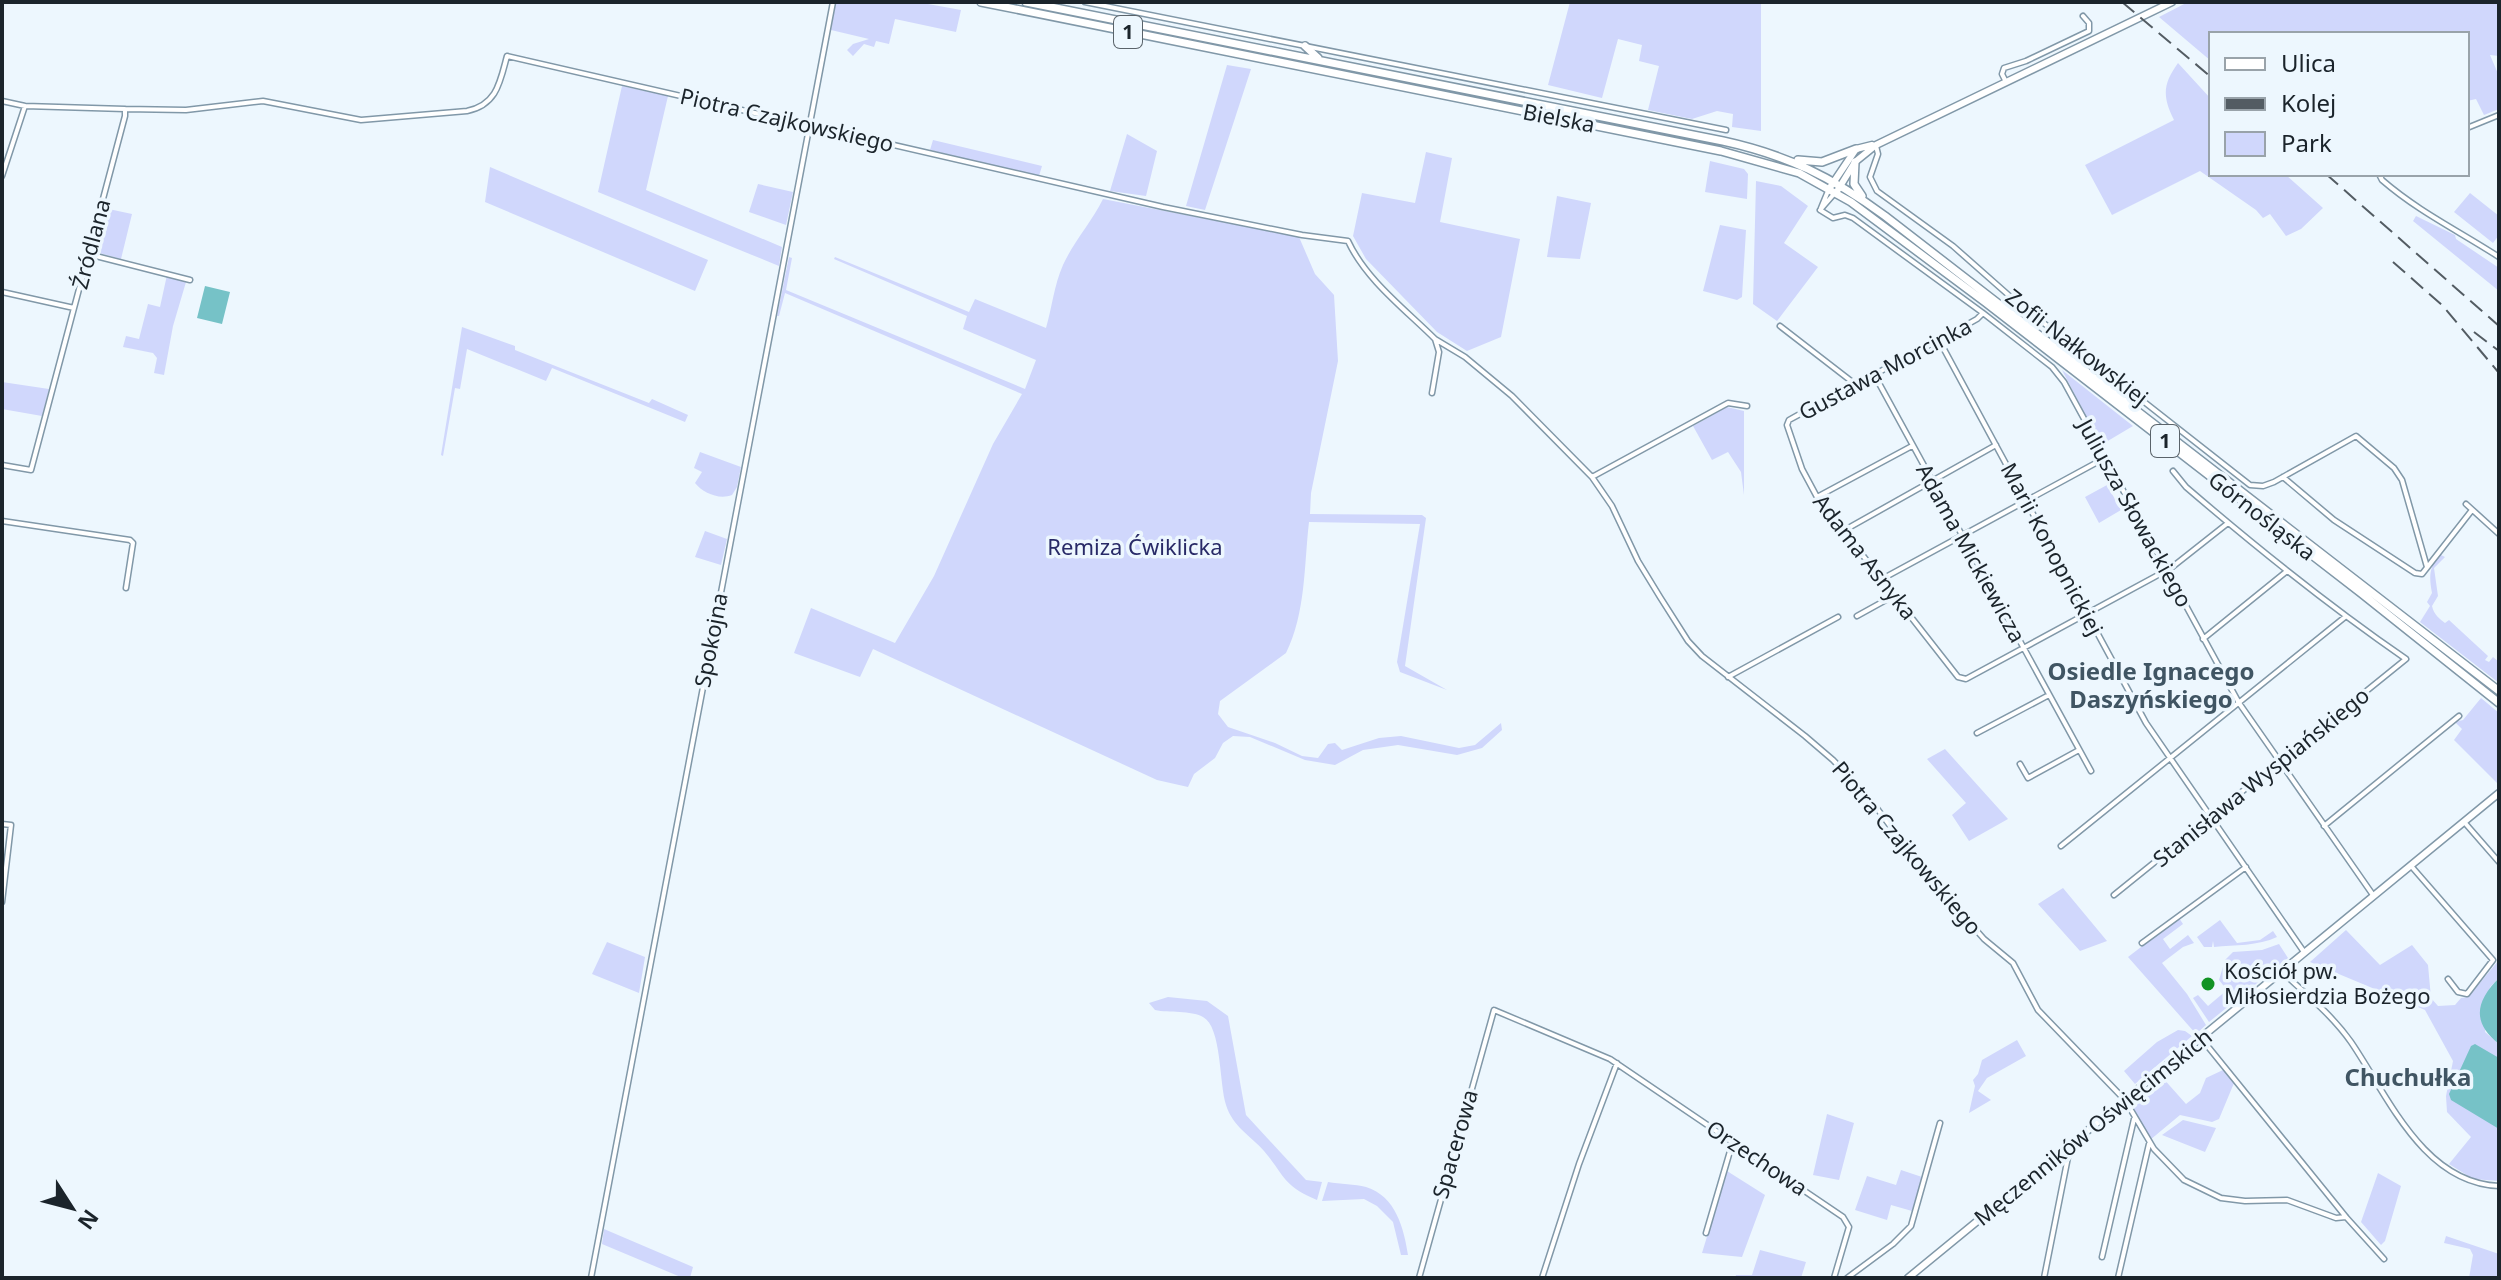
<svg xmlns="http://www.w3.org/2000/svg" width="2501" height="1280" font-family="'Noto Sans',sans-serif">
<rect width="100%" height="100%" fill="#edf7fe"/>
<path fill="#d0d7fc" d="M836,2h81l44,8 -5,22 -61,-13 -6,25 -13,-3 -2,6 -10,-3 -11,12 -6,-6 6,-6 16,-5 -38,-9z
M1570,2h191v129l-29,-4 1,-13 -16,-3 -25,8 -44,-9 11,-44 -20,-5 3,-16 -24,-6 -16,59 -54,-13z
M2188,2h311v54l-9,-1 9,21v33l-15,6 -8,-16 -9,2v-67h-256v27l-52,-44z
M2178,63l33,36v75h74l38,34 -22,21 -15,7 -16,-22 -7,4 -7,-8 -56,-39 -88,44 -27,-50 89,-45c-12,-24 -11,-36 4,-57z
M1227,65l24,4 -46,141 -19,-4z
M622,86l46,10 -22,94 136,57 -3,19 -181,-74z
M1127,134l30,17 -11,45 -36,-5z
M933,140l109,26 -3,10 -109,-26z
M1426,152l26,6 -12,64 80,17 -19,98 -34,14 -30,-19 -71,-73 -13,-23 9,-43 53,10z
M1710,161l34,8 4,5 -1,25 -42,-7z
M490,167l218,93 -13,31 -210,-89z
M1756,181l25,5 27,20 -24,37 34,24 -41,54 -24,-17z
M758,184l35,8 -7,33 -37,-13z
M2470,193l29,23v19l-6,8 -39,-31z
M1557,196l34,7 -11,56 -33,-2z
M1103,199l196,38 16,37 19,21 4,66 -27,132 -1,21 112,1 4,3 -21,148 42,24 -47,-18 -3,-10 23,-138 -111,-2c-5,43 -3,91 -23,131l-66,48 -2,13 10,13 47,16 27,13 16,2 10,-14 7,-1 7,7 37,-12 22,-2 58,12 16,-3 26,-22 1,7 -20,18 -25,7 -59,-10 -35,5 -28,15 -30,-5 -55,-23 -17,-1 -10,7 -8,15 -21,16 -6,13 -31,-7 -284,-131 -13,28 -66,-24 17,-45 84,35 39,-67 59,-132 29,-50 -237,-101 -6,23h-2l12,-59 3,1 -6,32 239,99 11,-29 -73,-31 4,-13 -133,-57 1,-2 134,55 6,-13 71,29c6,-20 8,-43 17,-63 11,-24 28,-42 40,-66z
M104,208l28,6 -11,45 -29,-8z
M2416,216l39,19 1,4 43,29v23l-86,-70z
M1720,225l26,5 -4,67 -5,3 -34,-9z
M167,275l19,7 -13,44 -9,49 -10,-2 3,-15 -4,-5 -30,-6 3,-11 13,3 9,-35 12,3z
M462,327l53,19v4l134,53 3,-4 36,16 -3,7 -133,-54 -6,13 -79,-32 -7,40 -5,-1 -12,68 -2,-1z
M2062,370l71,56 -32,19z
M2,382l47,7 -7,27 -40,-7z
M1727,407l17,4v84l-3,-23 -13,-20 -16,8 -19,-34z
M700,452l41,15 -4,20 -5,8c-13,5 -29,-2 -37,-12l7,-11 -8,-4z
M2107,485l14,25 -22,13 -14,-26z
M705,531l22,8 -6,26 -26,-8z
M2439,554l6,3 -11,11 4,28 -6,10c2,9 8,13 13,17l4,-3 39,36 -3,4 4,2 4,-5 6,5v21l-79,-61 10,-16 -3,-4 5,-9c-3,-17 -3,-24 7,-39z
M2481,698l18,15v72l-45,-45 8,-11 -7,-7 8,-2z
M1945,749l63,70 -39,22 -17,-26 14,-12 -39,-44z
M2063,888l44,53 -27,10 -42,-47z
M2179,918l4,6 -20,15 7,10 18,-14 6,8 -11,4 -21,16 25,31 19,31 -10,9 -68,-77z
M2220,920l17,23 23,-3 13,-9 4,6c-19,9 -42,8 -63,10l-1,-6 -1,6h-8l-7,-10z
M2346,930l34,35 32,-20 16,20 3,33 7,8 17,-1 6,-7 7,-1 31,-37v18l-9,9 -5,45 14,12v137l-26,-2 -24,-15 22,-27 -24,-25 -1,-16 7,-35 -28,-51 -115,-48z
M607,942l38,15 -6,36 -47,-19z
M2279,944l9,14 -79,64 -16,-24 5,-3 10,11 19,-16 -8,-10 6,-20 8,-8 29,-2z
M1168,997l39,4 21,15 18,99 60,65 16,2 -5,18c-35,-15 -31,-23 -53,-49 -14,-16 -31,-24 -38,-46 -7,-20 -4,-78 -23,-88 -12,-7 -34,-4 -48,-7l-6,-7z
M2178,1030l7,1 7,5 -57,48 -11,-13 33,-29z
M2017,1040l9,16 -39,22 -9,13 13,9 -22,13 6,-27 -2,-6 5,-6 4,-14z
M2223,1070l11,13 -15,36 -7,3 -32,-7 -30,25 -21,-36 33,-27 24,27 14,-11 6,-15z
M1827,1114l27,9 -15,57 -26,-5z
M2183,1120l33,8 -11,24 -43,-17z
M1901,1170l21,7 -10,34 -21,-6 -4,15 -32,-10 12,-34 29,9z
M1727,1171l38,24 -23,62 -40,-4z
M2378,1173l23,13 -16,55 -4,4 -20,-23z
M1328,1182c12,2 27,2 38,5 30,9 38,42 42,68h-7l-8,-33 -16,-16 -13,-7 -42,2z
M604,1229l89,38 -3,11h-7l-81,-34z
M2446,1236l53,18v24h-30l4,-23 -3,-6 -26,-6z
M1760,1250l46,12 -5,16h-66l1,-3h16z"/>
<path fill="#76c2c7" d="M205,286l25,6 -8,32 -25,-6z
M2499,978v66c-27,-21 -24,-42 0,-66z
M2475,1044l24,14v71l-48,-29 -2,-6 22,-48z"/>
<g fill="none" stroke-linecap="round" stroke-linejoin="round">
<g stroke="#8198a8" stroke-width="7">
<path id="street" d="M1085,2l641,128
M2006,82l-4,-8 2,-6 22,-7 63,-30v-8l-6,-7
M2,101l23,5 100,3v7l-94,354 -29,-5
M125,109l61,1 77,-9 98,19 106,-9c30,-6 33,-29 40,-55l656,151 139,28 46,6c18,39 58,69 87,98l4,13 -7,41
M2467,128l32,-13
M1876,146l2,8 -8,23 7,14 76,55 60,53 237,186 13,1 11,-4 82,-46 38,32 8,12 25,87
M2379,174l3,6c37,32 77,51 117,77
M2,176l23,-70
M1821,208l7,-17
M1820,210l13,8 12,-3 8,3 130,95 69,54 12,15 175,321 134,192
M1820,210l14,-16
M88,254l102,26
M2,292l72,16
M1983,313l-6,6c-62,35 -126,67 -188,101l-2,5 15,44 15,28 141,180 8,2 205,-111 57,-45
M1780,326l75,58
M1435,339l30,18 47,39 80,81 20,29 26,55 22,36 28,44 14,15 103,80 28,24 37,39 53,71 61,69 29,24 25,47 87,90 29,49 30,31 37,18 24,3 42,-1 49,18 10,-1
M1939,340l207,383 158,229
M1875,376l216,395
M1592,477l136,-74 19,3
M2283,477l51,43 81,53 7,1 50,-64
M1817,497l95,-51
M2466,504l33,30
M2,521l128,19 3,3 -7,45
M1843,531l153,-86
M1882,579l223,-121
M1857,616l38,-21
M2203,639l84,-68
M1728,677l110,-60
M1977,733l72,-38
M2020,764l8,14 51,-28
M2465,823l34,39
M2,824l9,1 -9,77
M2324,826l135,-110
M2061,846l284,-229
M2412,867l81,93 -26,34 -9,-2 -10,-13
M2114,895l292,-236c-77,-53 -149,-111 -220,-172l-13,-16
M2142,943l104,-76
M2282,972c24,22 50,43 69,70 37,54 72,141 148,144
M2201,1038l145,179 38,42
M1706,1233l27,-92
M2102,1257l32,-138
M591,1278l242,-1276
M1419,1278l75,-268 116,49 233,158 6,10 -15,51
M1542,1278l37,-114 38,-101
M1847,1278l46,-34 18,-18 29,-103
M2044,1278l26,-131
M2118,1278l31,-134"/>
</g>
<g stroke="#8198a8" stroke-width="9">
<path id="secondary" d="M1829,189l27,-40 16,-4
M1836,193l19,-31 21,-17 296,-143
M1908,1278l591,-485"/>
</g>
<g stroke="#8198a8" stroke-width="10">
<path id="primary" d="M981,2l740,149 78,22 52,29 134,100 376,291 138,110
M1026,2l697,139c64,14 109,36 162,75l614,475
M1305,46l13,12
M1798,160l24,2 34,-13
M1855,162l-1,22 8,12"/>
</g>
<use href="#street" stroke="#fff" stroke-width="4"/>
<use href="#secondary" stroke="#fff" stroke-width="6"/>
<use href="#primary" stroke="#fff" stroke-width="7"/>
<path stroke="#535c63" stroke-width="2" stroke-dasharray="16 8" stroke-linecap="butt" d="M2122,2l89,75
M2326,174l173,152
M2393,262l49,43 57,68
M2474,332l25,19"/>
</g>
<circle fill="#119324" stroke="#edf7fe" stroke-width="3" cx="2208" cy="984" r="8"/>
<g text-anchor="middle" stroke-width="7" stroke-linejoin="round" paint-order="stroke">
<g fill="#edf7fe" stroke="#5a636a" stroke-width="2">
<rect x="1114" y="16" width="28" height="32" rx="6"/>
<rect x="2151" y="425" width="28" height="32" rx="6"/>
</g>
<g font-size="20" font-weight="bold" fill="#1b242b">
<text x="1128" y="39">1</text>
<text x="2165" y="448">1</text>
</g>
<g font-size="22" fill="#1b242b" stroke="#edf7fe">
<text transform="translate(1559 118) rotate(11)" y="8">Bielska</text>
<text transform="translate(787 120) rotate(13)" y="8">Piotra Czajkowskiego</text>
<text transform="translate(91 244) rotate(-75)" y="8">Źródlana</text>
<text transform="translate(2077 347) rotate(38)" y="8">Zofii Nałkowskiej</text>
<text transform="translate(1885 369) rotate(-28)" y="8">Gustawa Morcinka</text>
<text transform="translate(2135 513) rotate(61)" y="8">Juliusza Słowackiego</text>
<text transform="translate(2262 516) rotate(38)" y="8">Górnośląska</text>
<text transform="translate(2052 549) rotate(62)" y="8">Marii Konopnickiej</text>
<text transform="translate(1971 553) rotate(61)" y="8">Adama Mickiewicza</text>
<text transform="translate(1865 557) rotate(52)" y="8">Adama Asnyka</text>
<text transform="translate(711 640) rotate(-79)" y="8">Spokojna</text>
<text transform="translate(2261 777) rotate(-39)" y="8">Stanisława Wyspiańskiego</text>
<text transform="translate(1907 848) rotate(50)" y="8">Piotra Czajkowskiego</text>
<text transform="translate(2093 1127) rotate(-39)" y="8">Męczenników Oświęcimskich</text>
<text transform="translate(1455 1144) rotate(-74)" y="8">Spacerowa</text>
<text transform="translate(1757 1158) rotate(34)" y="8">Orzechowa</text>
</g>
<g font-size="22" fill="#282a67" stroke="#edf7fe">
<text x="1135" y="555">Remiza Ćwiklicka</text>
</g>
<g font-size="22" fill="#1b242b" stroke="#edf7fe" text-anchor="start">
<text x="2224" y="979">Kościół pw.<tspan x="2224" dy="25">Miłosierdzia Bożego</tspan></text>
</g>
<g font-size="24" font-weight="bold" fill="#405563" stroke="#edf7fe">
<text x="2151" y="680">Osiedle Ignacego<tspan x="2151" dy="28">Daszyńskiego</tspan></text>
<text x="2408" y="1086">Chuchułka</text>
</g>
</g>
<rect width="2501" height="1280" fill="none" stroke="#1b242b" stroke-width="8"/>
<rect x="2209" y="32" width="260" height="144" fill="#edf7fe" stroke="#99a3aa" stroke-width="2"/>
<rect x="2225" y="58" width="40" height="12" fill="#ffffff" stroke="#99a3aa" stroke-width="2"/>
<text x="2281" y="72" font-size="24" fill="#1b242b">Ulica</text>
<rect x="2225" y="98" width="40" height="12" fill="#535c63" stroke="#99a3aa" stroke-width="2"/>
<text x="2281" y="112" font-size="24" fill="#1b242b">Kolej</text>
<rect x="2225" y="132" width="40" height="24" fill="#d0d7fc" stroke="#99a3aa" stroke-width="2"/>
<text x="2281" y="152" font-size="24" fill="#1b242b">Park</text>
<g transform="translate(72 1208) rotate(126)" stroke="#edf7fe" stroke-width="6" paint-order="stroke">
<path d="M0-6L14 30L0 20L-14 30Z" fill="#1b242b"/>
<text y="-12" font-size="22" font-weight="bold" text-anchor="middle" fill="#1b242b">N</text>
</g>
</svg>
